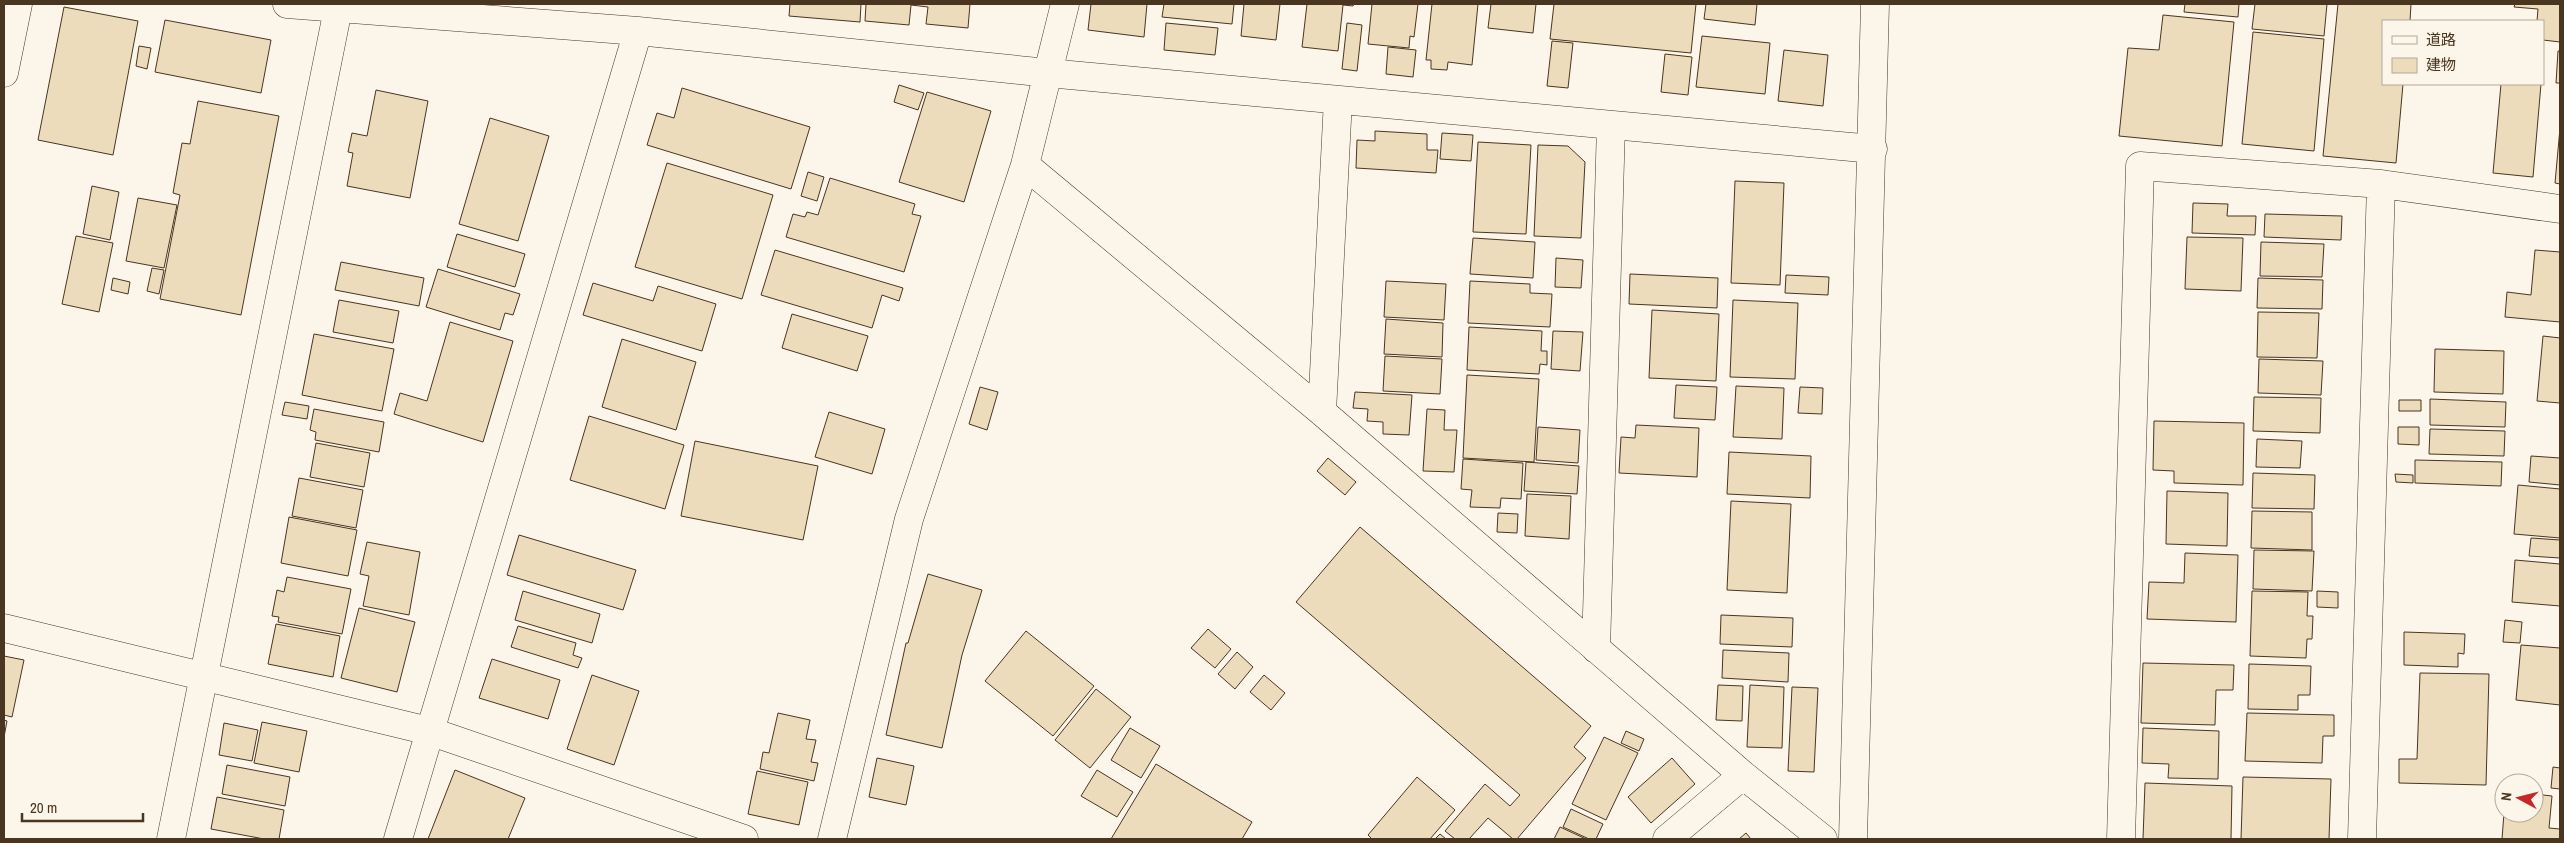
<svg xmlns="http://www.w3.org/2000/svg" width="2564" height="843" font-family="'Archivo Narrow','Noto Sans JP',sans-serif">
<rect width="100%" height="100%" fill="#fbf6e9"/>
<path fill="#ecdcbc" stroke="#4a3520" d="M790,4h71l-1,18 -71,-6z
M866,4h104l-2,24 -42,-4 2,-17 -17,-2 -2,20 -44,-4z
M1091,4h56l-3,33 -56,-7z
M1164,4h70l-2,20 -70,-7z
M1244,4h36l-4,36 -35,-4z
M1307,4h47l-1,2 -10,-1 -5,46 -36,-4z
M1372,4h46l-4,33 -4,-1 -1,12 -41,-4z
M1432,4h46l-6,61 -24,-3 -1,8 -16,-1v-9h-5z
M1491,4h45l-3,29 -45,-5z
M1554,4h142l-5,49 -141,-14z
M1706,4h51l-2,21 -51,-6z
M2185,4h54l-1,13 -54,-5z
M2255,4h72l-3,32 -72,-7z
M2338,4h73l-1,17h-27v63h20l-7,79 -73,-7z
M2515,4h45v38l-17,-2v-19h-6l1,-12 -24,-2z
M64,7l74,14 -25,134 -75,-15z
M2163,15l71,7 -12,124 -103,-10 9,-88 31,2z
M165,20l106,20 -10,53 -106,-21z
M1166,23l52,5 -3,27 -51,-5z
M1347,23l15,2 -5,46 -15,-2z
M2253,32l71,7 -10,112 -72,-7z
M1702,36l68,7 -5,51 -69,-7z
M1552,41l21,2 -5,45 -21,-2z
M139,46l12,2 -4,21 -11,-3z
M1388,47l28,3 -3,27 -27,-3z
M1784,50l44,5 -5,51 -45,-5z
M2558,51h2v32h-4z
M1665,54l27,3 -4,38 -27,-3z
M2501,84h40l-8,93 -40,-4z
M899,85l25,8 -6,17 -24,-8z
M682,88l128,39 -19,62 -144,-44 10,-32 17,5z
M376,90l52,11 -18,97 -63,-12 6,-33 -5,-1 4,-19 15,3z
M927,92l64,19 -27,91 -65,-20z
M198,101l81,15 -38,199 -81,-16 20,-104 -7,-2 9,-50 8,1z
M490,118l59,18 -31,105 -59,-17z
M2560,128v56l-5,-1z
M1375,131l52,3v16h11l-2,23 -80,-5 1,-28 18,1z
M1442,133l31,2 -2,26 -31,-2z
M1478,142l53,3 -5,89 -53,-2z
M1538,145l30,1 17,16 -4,76 -47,-2z
M667,163l106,32 -31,104 -107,-32z
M808,172l16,5 -7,24 -16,-5z
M830,178l85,26 -3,10 9,2 -17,56 -118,-35 7,-23 12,3 2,-5 11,3z
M1735,181l49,2 -4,102 -49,-2z
M92,186l27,6 -9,48 -27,-6z
M138,198l39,7 -13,63 -38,-7z
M2193,203l35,1 -1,12h29l-1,19 -63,-2z
M2265,214l77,2 -1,24 -77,-3z
M457,234l68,20 -10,33 -68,-20z
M76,236l37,7 -14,69 -37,-8z
M2187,237l56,1 -2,53 -56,-2z
M1473,238l62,4 -2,36 -63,-4z
M2261,242l63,2 -2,33 -62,-1z
M775,250l128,38 -4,13 -17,-6 -10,33 -111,-33z
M2535,250l25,2v70l-55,-5 2,-25 24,3z
M1556,258l27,2 -2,28 -26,-1z
M341,262l83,16 -5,28 -84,-16z
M152,268l12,2 -5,24 -12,-3z
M438,269l82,25 -7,21 -8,-2 -5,17 -74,-23z
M1630,274l88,4 -1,30 -88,-4z
M1786,275l43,2 -1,18 -43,-2z
M113,278l17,4 -2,12 -17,-4z
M2258,278l65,2 -1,29 -65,-1z
M1386,281l60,3 -2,36 -60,-3z
M1470,281l60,3v9l22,1 -2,33 -82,-4z
M593,283l60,18 5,-15 58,18 -14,47 -119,-36z
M339,300l60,11 -6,32 -60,-11z
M1733,300l65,3 -3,76 -65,-2z
M1652,310l67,4 -3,67 -67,-3z
M2258,312l61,1 -2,45 -60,-1z
M792,314l76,22 -11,35 -75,-23z
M1386,319l57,4 -1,34 -58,-3z
M450,322l63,19 -30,101 -89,-28 6,-21 27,8z
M1469,327l73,4 -1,20h6v14l-7,-1 -1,10 -72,-4z
M1553,331l30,1 -3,39 -29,-2z
M314,334l80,15 -12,62 -80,-16z
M2543,336l17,2v65l-23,-2z
M622,339l74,23 -20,68 -74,-23z
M2435,349l69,2 -1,43 -69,-2z
M1385,356l57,3 -2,35 -57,-3z
M2259,359l64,2 -2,34 -63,-2z
M1467,375l72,4 -5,83 -71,-4z
M1676,385l41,2 -2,33 -41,-2z
M1736,386l48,2 -2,51 -49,-2z
M980,387l18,5 -11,38 -18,-6z
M1800,387l23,1 -1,26 -24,-1z
M1355,392l57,3 -3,40 -26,-1v-12l-16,-1 1,-12 -15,-1z
M2254,397l67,1 -1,35 -67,-2z
M2430,399l76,3 -1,25 -75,-2z
M2399,400h22v11h-22z
M285,402l24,4 -2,13 -25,-4z
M314,409l70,13 -5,30 -64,-12 1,-8 -6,-2z
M1427,409l18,1 -1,20h13l-3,42 -31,-1z
M829,412l56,17 -13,45 -57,-17z
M589,416l95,29 -19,64 -95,-29z
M2154,421l90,2 -1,62 -69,-2v-12l-21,-1z
M1636,425l63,3 -2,49 -78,-4 2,-36 14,1z
M1538,427l42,3 -2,33 -42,-3z
M2398,427h21v18l-21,-1z
M2430,429l75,2 -1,25 -75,-2z
M2257,439l45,2 -2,27 -44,-1z
M695,441l123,25 -15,74 -122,-24z
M316,443l54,10 -6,34 -54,-10z
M1729,452l82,4 -1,42 -83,-4z
M2531,456l29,2v27l-31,-3z
M1328,458l28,24 -11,13 -28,-24z
M1463,459l60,4 -2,36 -20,-1 -1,10 -30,-1 2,-17 -11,-1z
M2415,460l87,2 -1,24 -86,-3z
M1526,462l53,4 -2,28 -53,-3z
M2253,473l62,2 -1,34 -62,-1z
M2395,474l18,1v8l-17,-1z
M299,478l64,12 -7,38 -64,-12z
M2518,485l42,4v49l-46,-4z
M2167,491l61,2 -1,53 -61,-2z
M1527,494l44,2 -2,43 -44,-3z
M1731,501l60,3 -4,89 -60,-3z
M2252,511l60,1v38l-61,-2z
M1498,513l20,1 -1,19 -20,-1z
M289,517l68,13 -9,46 -67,-13z
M1360,527l231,199 -17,21 12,11 -69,81h-4l-25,-21 -19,21h-14l-10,-8 40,-47 25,22 10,-11 -224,-193z
M519,535l117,35 -13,40 -116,-35z
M2531,538l29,2v18l-31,-2z
M367,542l53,10 -11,63 -46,-9 6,-30 -9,-2z
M2254,550l60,1 -2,40 -59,-2z
M2185,553l53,2 -2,67 -89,-3 2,-37 35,1z
M2515,560l45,4v42l-48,-4z
M928,574l54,16 -20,65 -20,93 -56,-13 20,-92h2z
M287,577l64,12 -9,45 -64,-12 1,-5 -7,-1 5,-26 7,2z
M523,591l77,23 -8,29 -77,-23z
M2252,591l56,1 -1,24h6l-1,23h-5l-1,19 -56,-2z
M2317,591l21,1v16l-21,-1z
M359,608l56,14 -18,70 -56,-14z
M1721,615l72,3 -1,29 -72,-3z
M2505,620l17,2 -2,21 -17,-1z
M276,624l64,12 -7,41 -65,-13z
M518,626l58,17 -3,12 9,3 -4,10 -67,-21z
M1208,629l23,20 -16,19 -24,-20z
M1026,631l68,55 -41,50 -68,-55z
M2404,632l61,2 -1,20 -6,-1v14l-54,-2z
M2521,645l39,3v57l-44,-5z
M1723,650l66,3 -1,29 -66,-4z
M1237,652l16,15 -18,22 -17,-15z
M4,656l20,4 -12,57 -8,-2z
M492,659l68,21 -12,39 -69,-21z
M2143,663l91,2 -1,25h-17l-1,35 -74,-2z
M2249,664l62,2 -1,29h-12v15l-50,-1z
M2420,673l69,1 -3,111 -87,-2v-24h18z
M592,675l47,16 -25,74 -47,-16z
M1264,675l21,18 -14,17 -21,-18z
M1718,685l25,1 -1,35 -26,-1z
M1750,685l34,2 -2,61 -35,-1z
M1792,687l26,1 -4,84 -26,-1z
M1096,689l35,28 -41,51 -35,-28z
M778,713l32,7 -4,19 10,1 -5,22 7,1 -4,18 -54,-12 3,-17 6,1z
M2247,713l87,2v21h-11l-1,27 -77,-2z
M4,720l3,1 -3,16z
M262,722l45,9 -8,41 -45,-9z
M224,723l34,7 -6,31 -33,-6z
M1130,728l30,18 -19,32 -30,-18z
M2143,728l76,3 -1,48 -50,-1 1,-14 -27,-1z
M1626,731l18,8 -5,12 -18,-8z
M1604,737l34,16 -32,67 -34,-16z
M877,758l37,8 -8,39 -37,-8z
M1672,758l23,26 -44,39 -23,-26z
M1156,764l96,58 -10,17h-131z
M227,765l63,12 -5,29 -63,-12z
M2553,767l7,1v21l-9,-1z
M455,770l70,28 -17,41h-80z
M1097,770l36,22 -16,25 -36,-21z
M757,771l51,11 -9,43 -51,-11z
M1417,777l38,33 -25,29h-58l-4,-4z
M2243,777l88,2 -2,60h-88z
M2145,783l87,3 -1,53h-88z
M2534,794l18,2 -3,32 11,1v10h-58l2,-26h30z
M217,797l67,13 -5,29h-15l-53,-10z
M1571,809l32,15 -7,15h-7l-26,-12z
M1560,827l26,12h-32z
M1746,833l5,6h-12z
M1440,834l6,5h-11z"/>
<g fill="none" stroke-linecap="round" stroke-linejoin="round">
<g stroke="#4a3520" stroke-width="29">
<path id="minor" d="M287,4l351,27 410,42 825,76
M4,73l14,-69
M1025,165l297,247 421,363 80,64
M1322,412l16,-312
M4,628l425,103 315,108
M1596,649l15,-524
M171,839l168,-835
M398,839l240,-808
M832,839l77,-320 116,-354 40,-161
M1667,839l76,-64
M1853,839l22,-835
M2121,839l19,-673 241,18 179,25
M2362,839l19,-655"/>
</g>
<use href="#minor" stroke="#fbf6e9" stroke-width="28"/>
</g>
<rect width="2564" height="843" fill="none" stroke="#4a3520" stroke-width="10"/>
<rect x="2382" y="20" width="162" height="65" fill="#fbf6e9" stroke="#b4a999"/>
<rect x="2392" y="36" width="25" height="8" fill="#fbf6e9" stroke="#b4a999"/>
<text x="2426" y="45" font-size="15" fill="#4a3520">道路</text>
<rect x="2392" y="58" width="25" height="15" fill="#ecdcbc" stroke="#b4a999"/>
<text x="2426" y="70" font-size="15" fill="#4a3520">建物</text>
<g transform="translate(2519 798) rotate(277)"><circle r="24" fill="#fbf6e9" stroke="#b4a999"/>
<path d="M0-4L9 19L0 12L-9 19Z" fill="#c62828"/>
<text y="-8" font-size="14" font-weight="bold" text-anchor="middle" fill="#4a3520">N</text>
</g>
<path d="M22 813v8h121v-8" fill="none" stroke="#4a3520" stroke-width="2.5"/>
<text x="30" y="813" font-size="15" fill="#4a3520" stroke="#fbf6e9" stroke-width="4" paint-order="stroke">20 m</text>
</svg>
